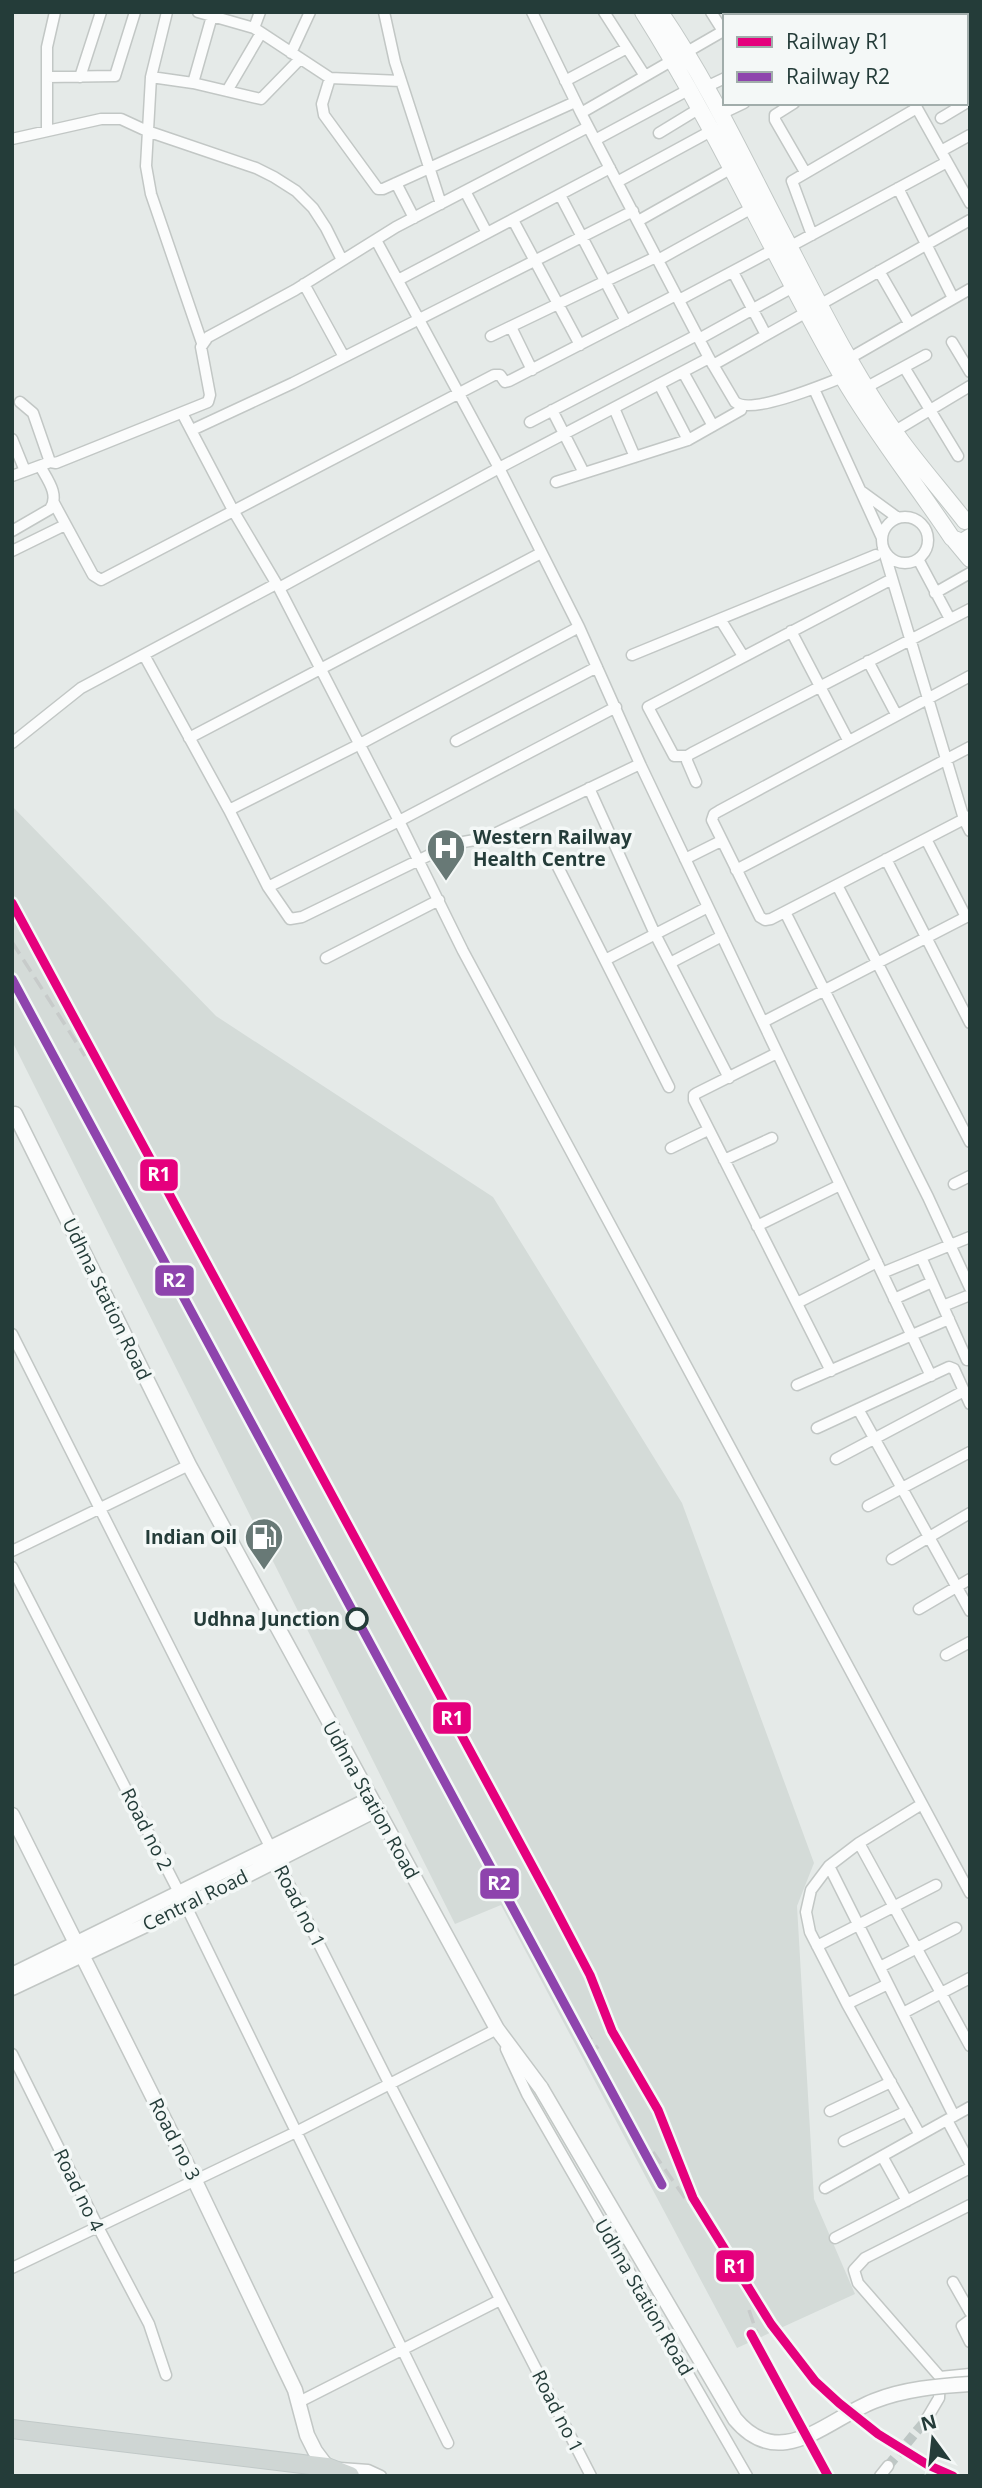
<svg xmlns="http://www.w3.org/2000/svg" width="982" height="2488" font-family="'Open Sans',sans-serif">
<rect width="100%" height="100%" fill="#e5eae8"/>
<path fill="#d4dbd8" d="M12,806l204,210 277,181 189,306 132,360 -17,43 17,293 41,95 -118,54 -236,-443 -46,19 -443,-883z"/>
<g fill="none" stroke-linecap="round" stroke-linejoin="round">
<path stroke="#bec7c5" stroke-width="10" stroke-dasharray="10 5" stroke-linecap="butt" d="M888,2466l38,-46"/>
<g stroke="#c2c7c5" stroke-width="13">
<path id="minor" d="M167,12l-16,65 -5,89 5,28 51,149
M198,12l56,16 76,50 71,3
M384,12l11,50 46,142
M532,12l49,101 128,245 26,44c16,13 88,-17 108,-25
M604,12l41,64
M711,12l12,19
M783,12l2,4
M855,12l2,4
M919,12l2,4
M967,12l3,5
M748,16l6,-4
M836,16l6,-4
M949,16l6,-4
M254,28l6,-16
M291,53l19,-41
M966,72l4,-2
M47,77l68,-1 20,-64
M80,77l21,-65
M151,77l42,6 68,16 39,-40
M330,78l-8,26 2,11 54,74h5l192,-87
M565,81l62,-33
M193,83l19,-67
M706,87l19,-9
M227,91l34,-58
M794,103l-19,12v5l30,52
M914,103l56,100
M581,113l144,-83
M721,114l23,-11
M941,118l25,-15
M47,130v-83l8,-35
M659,133l41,-25
M12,139l89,-20h20l26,12 109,37 18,9 22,14 17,17 13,20 16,32
M595,140l95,-51
M941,151l29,-16
M617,182l94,-51
M396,183l18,35
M898,188l55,110
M465,191l22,42
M560,195l66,126
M513,220l67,125
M638,221l94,-53
M812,235l-20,-54 125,-73
M376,240l123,228 80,159 62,139 290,610
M789,247l158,-85
M658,260l94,-52
M879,271l30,52
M733,272l33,63
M398,280l212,-112
M304,284l40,73
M679,300l94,-50
M511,327l21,43
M491,336l165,-79
M699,339l94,-52
M952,342l18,30
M850,358l120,-69
M713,365l257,-145
M904,367l54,89
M683,372l30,54
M659,384l29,56
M867,387l59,-32
M814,389l68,149
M20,402l13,11 17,49
M614,408l21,49
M552,410l32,63
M182,413l52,99 45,76 120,233 64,130 507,942
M530,422l167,-87
M192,430l101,-47 340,-172
M895,431l75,-45
M12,439l13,32
M12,476l38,-14 6,1 152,-61 2,-7 -9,-48 7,-10 87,-47 101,-63 192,-100
M556,482l132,-42 53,-30 -2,-4
M861,491l37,27
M54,503l39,72 8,5 393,-205h6l5,7 4,-1 167,-86
M882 540a23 23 0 1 1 46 0a23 23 0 1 1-46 0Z
M12,531l38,-22c10,-14 -3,-30 -10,-43
M883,548l81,271 6,12
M12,551l53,-26
M918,559l32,60
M279,588l220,-120 210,-110
M935,593l35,-20
M720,619l23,37
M791,631l57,109
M144,655l85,155 39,77 22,32 12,-2 150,-73 34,-6 154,-74
M632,655l244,-100
M868,661l28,53
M970,676l-251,135 -5,3 -2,6 48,97 5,3 6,-1 199,-103
M189,738l352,-185
M456,741l141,-74
M12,743l69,-55 195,-104
M687,756h-13l-26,-49 244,-128
M696,782l-9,-21v-5l5,-3 278,-144
M589,788l66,146 74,144
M229,810l131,-66 219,-117
M926,839l40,78
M685,859l36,-18
M886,859l84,164
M558,867l111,220
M736,870l234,-123
M837,885l133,257
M268,887l131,-66 217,-114
M785,912l143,285 42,91
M326,958l113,-58
M605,960l103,-53
M670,963l52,-27
M763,1022l207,-107
M777,1053l-80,40 -3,2v5l137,271
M671,1148l37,-18
M724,1160l48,-22
M954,1184l16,-8
M757,1226l83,-41
M921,1257l46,103
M882,1273l88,-36
M894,1299l38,-17
M797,1303l80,-41
M943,1306l27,-11
M12,1334l377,749 202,393
M797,1385l152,-66
M858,1409l112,202
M817,1428l132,-61 5,2 16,35
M836,1459l128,-68
M868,1506l102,-54
M12,1551l177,-86
M892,1559l78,-46
M12,1567l174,339 262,537
M919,1609l51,-30
M946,1655l24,-13
M859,1843l111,203
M829,1866l125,250
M817,1946l119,-61
M880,1967l76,-39
M847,2004l41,-20
M903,2013l67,-35
M506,2049l21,45 220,382
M12,2054l86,173 51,97 17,51
M830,2111l61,-29
M947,2120l23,43
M920,2135l-73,-131 -37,-72 -4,-20 5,-22 18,-24 30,-23 63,-39
M844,2141l63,-30
M882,2156l25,45
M825,2188l145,-81
M835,2238l135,-70
M12,2268l284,-136 201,-103 3,5
M953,2282l17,30
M970,2320l-8,6 8,16
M940,2377l30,-3
M299,2402l201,-102
M926,2420l13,-22 1,-21 -82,-94 -4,-13 11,-12 105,-53
M340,2468l28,2 13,6
M880,2476l8,-10"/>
</g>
<g stroke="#c2c7c5" stroke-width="17">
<path id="tertiary" d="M12,1115l3,-1 174,351 308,564 44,59
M12,1815l183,366 100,209 12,45 8,16 12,16
M12,1975l358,-176
M12,1988l174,-82 190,-96"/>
</g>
<g stroke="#c2c8c6" stroke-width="18">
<path id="secondary" d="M643,12c74,117 130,244 199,364 33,57 74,108 110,162l10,4 8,-5
M660,12c50,73 87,154 128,232 33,64 71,140 114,198 20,27 42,52 63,79
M955,541l15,18"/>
</g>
<g stroke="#c1c9c8" stroke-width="20">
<path id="primary" d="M12,2429l315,38 23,9"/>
</g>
<use href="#minor" stroke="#fbfcfc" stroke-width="10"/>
<use href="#tertiary" stroke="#fbfcfc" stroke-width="14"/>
<use href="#secondary" stroke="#fbfcfc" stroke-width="16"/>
<use href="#primary" stroke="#cfd6d4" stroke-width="18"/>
<path stroke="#c7cbca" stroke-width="3.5" stroke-dasharray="14 7" stroke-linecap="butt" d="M12,903l537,994 41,78 22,56 46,79 35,88 78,126 44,57 24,22 39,31 50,31 25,11
M12,942l73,114
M559,1994l39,55
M653,2152l36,52
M749,2310l19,56"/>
<g stroke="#c2c7c5" stroke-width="17" stroke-linecap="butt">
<path id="tertiary-bridge" d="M541,2088l194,331c45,54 91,1 139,-18 30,-12 64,-15 96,-17"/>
</g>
<use href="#tertiary-bridge" stroke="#fbfcfc" stroke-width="14"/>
<g stroke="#f4f8f7" stroke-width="14">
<path id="rail-1" d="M12,903l537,994 41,78 22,56 46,79 35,88 78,126 44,57 24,22 39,31 50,31 25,11
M751,2334l77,142"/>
</g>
<g stroke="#f4f8f7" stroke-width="14">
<path id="rail-2" d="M12,979l650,1206"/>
</g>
<use href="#rail-1" stroke="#e5007d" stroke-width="9"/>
<use href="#rail-2" stroke="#8e44ad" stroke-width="9"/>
</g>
<defs>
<g id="hospital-pin" transform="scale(2.0125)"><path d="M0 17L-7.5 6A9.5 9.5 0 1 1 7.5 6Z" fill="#687976" stroke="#f4f8f7"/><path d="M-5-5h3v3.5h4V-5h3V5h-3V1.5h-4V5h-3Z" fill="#fff"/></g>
<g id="fuel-pin" transform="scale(2.0125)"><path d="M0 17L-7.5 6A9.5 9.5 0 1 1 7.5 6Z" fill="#687976" stroke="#f4f8f7"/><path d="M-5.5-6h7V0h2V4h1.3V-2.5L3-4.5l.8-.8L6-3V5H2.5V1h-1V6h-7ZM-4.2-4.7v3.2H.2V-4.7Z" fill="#fff"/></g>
</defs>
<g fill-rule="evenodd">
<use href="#hospital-pin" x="446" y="848"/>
<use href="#fuel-pin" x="264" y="1537"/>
</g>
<circle fill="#f4f8f7" stroke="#243c39" stroke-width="3.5" cx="357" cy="1619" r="10"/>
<g text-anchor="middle" stroke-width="7" stroke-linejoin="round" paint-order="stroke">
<g font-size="19" font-weight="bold" fill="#243c39" stroke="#f4f8f7" text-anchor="start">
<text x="473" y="844">Western Railway<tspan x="473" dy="22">Health Centre</tspan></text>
<text x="237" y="1544" text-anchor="end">Indian Oil</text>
</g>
<g font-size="19" fill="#243c39" stroke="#f4f8f7">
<text transform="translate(107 1299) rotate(64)" y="7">Udhna Station Road</text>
<text transform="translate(371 1800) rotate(61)" y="7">Udhna Station Road</text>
<text transform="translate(147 1829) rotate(63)" y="7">Road no 2</text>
<text transform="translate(195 1900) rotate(-26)" y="7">Central Road</text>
<text transform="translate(300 1906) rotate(63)" y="7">Road no 1</text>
<text transform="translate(175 2139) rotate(63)" y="7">Road no 3</text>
<text transform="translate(79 2190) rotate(64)" y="7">Road no 4</text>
<text transform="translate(644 2297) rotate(60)" y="7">Udhna Station Road</text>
<text transform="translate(558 2411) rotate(63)" y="7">Road no 1</text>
</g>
<g font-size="19" font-weight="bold" fill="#243c39" stroke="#f4f8f7" text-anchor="end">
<text x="340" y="1626">Udhna Junction</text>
</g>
</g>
<g stroke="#f4f8f7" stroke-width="2.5">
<rect x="139" y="1158" width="40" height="34" rx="7" fill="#e5007d"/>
<rect x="154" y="1264" width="41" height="33" rx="7" fill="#8e44ad"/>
<rect x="432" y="1701" width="40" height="34" rx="7" fill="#e5007d"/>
<rect x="479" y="1867" width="41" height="33" rx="7" fill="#8e44ad"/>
<rect x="715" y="2249" width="40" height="34" rx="7" fill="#e5007d"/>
</g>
<g font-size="19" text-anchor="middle" font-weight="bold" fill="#fff">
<text x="159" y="1181">R1</text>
<text x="174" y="1287">R2</text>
<text x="452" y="1725">R1</text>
<text x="499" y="1890">R2</text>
<text x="735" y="2273">R1</text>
</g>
<rect width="982" height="2488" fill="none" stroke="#243c39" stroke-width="28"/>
<rect x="723" y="14" width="245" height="91" fill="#f4f8f7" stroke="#a1adab" stroke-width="2"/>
<rect x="737" y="37" width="35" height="10" fill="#e5007d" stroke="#a1adab" stroke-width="2"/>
<text x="786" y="49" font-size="21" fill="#243c39">Railway R1</text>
<rect x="737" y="72" width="35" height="10" fill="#8e44ad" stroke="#a1adab" stroke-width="2"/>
<text x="786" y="84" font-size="21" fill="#243c39">Railway R2</text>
<g transform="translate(933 2439) rotate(345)" stroke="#f4f8f7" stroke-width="5" paint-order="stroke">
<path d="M0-5L12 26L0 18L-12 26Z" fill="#243c39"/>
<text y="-10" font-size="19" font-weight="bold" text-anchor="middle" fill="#243c39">N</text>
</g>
</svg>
